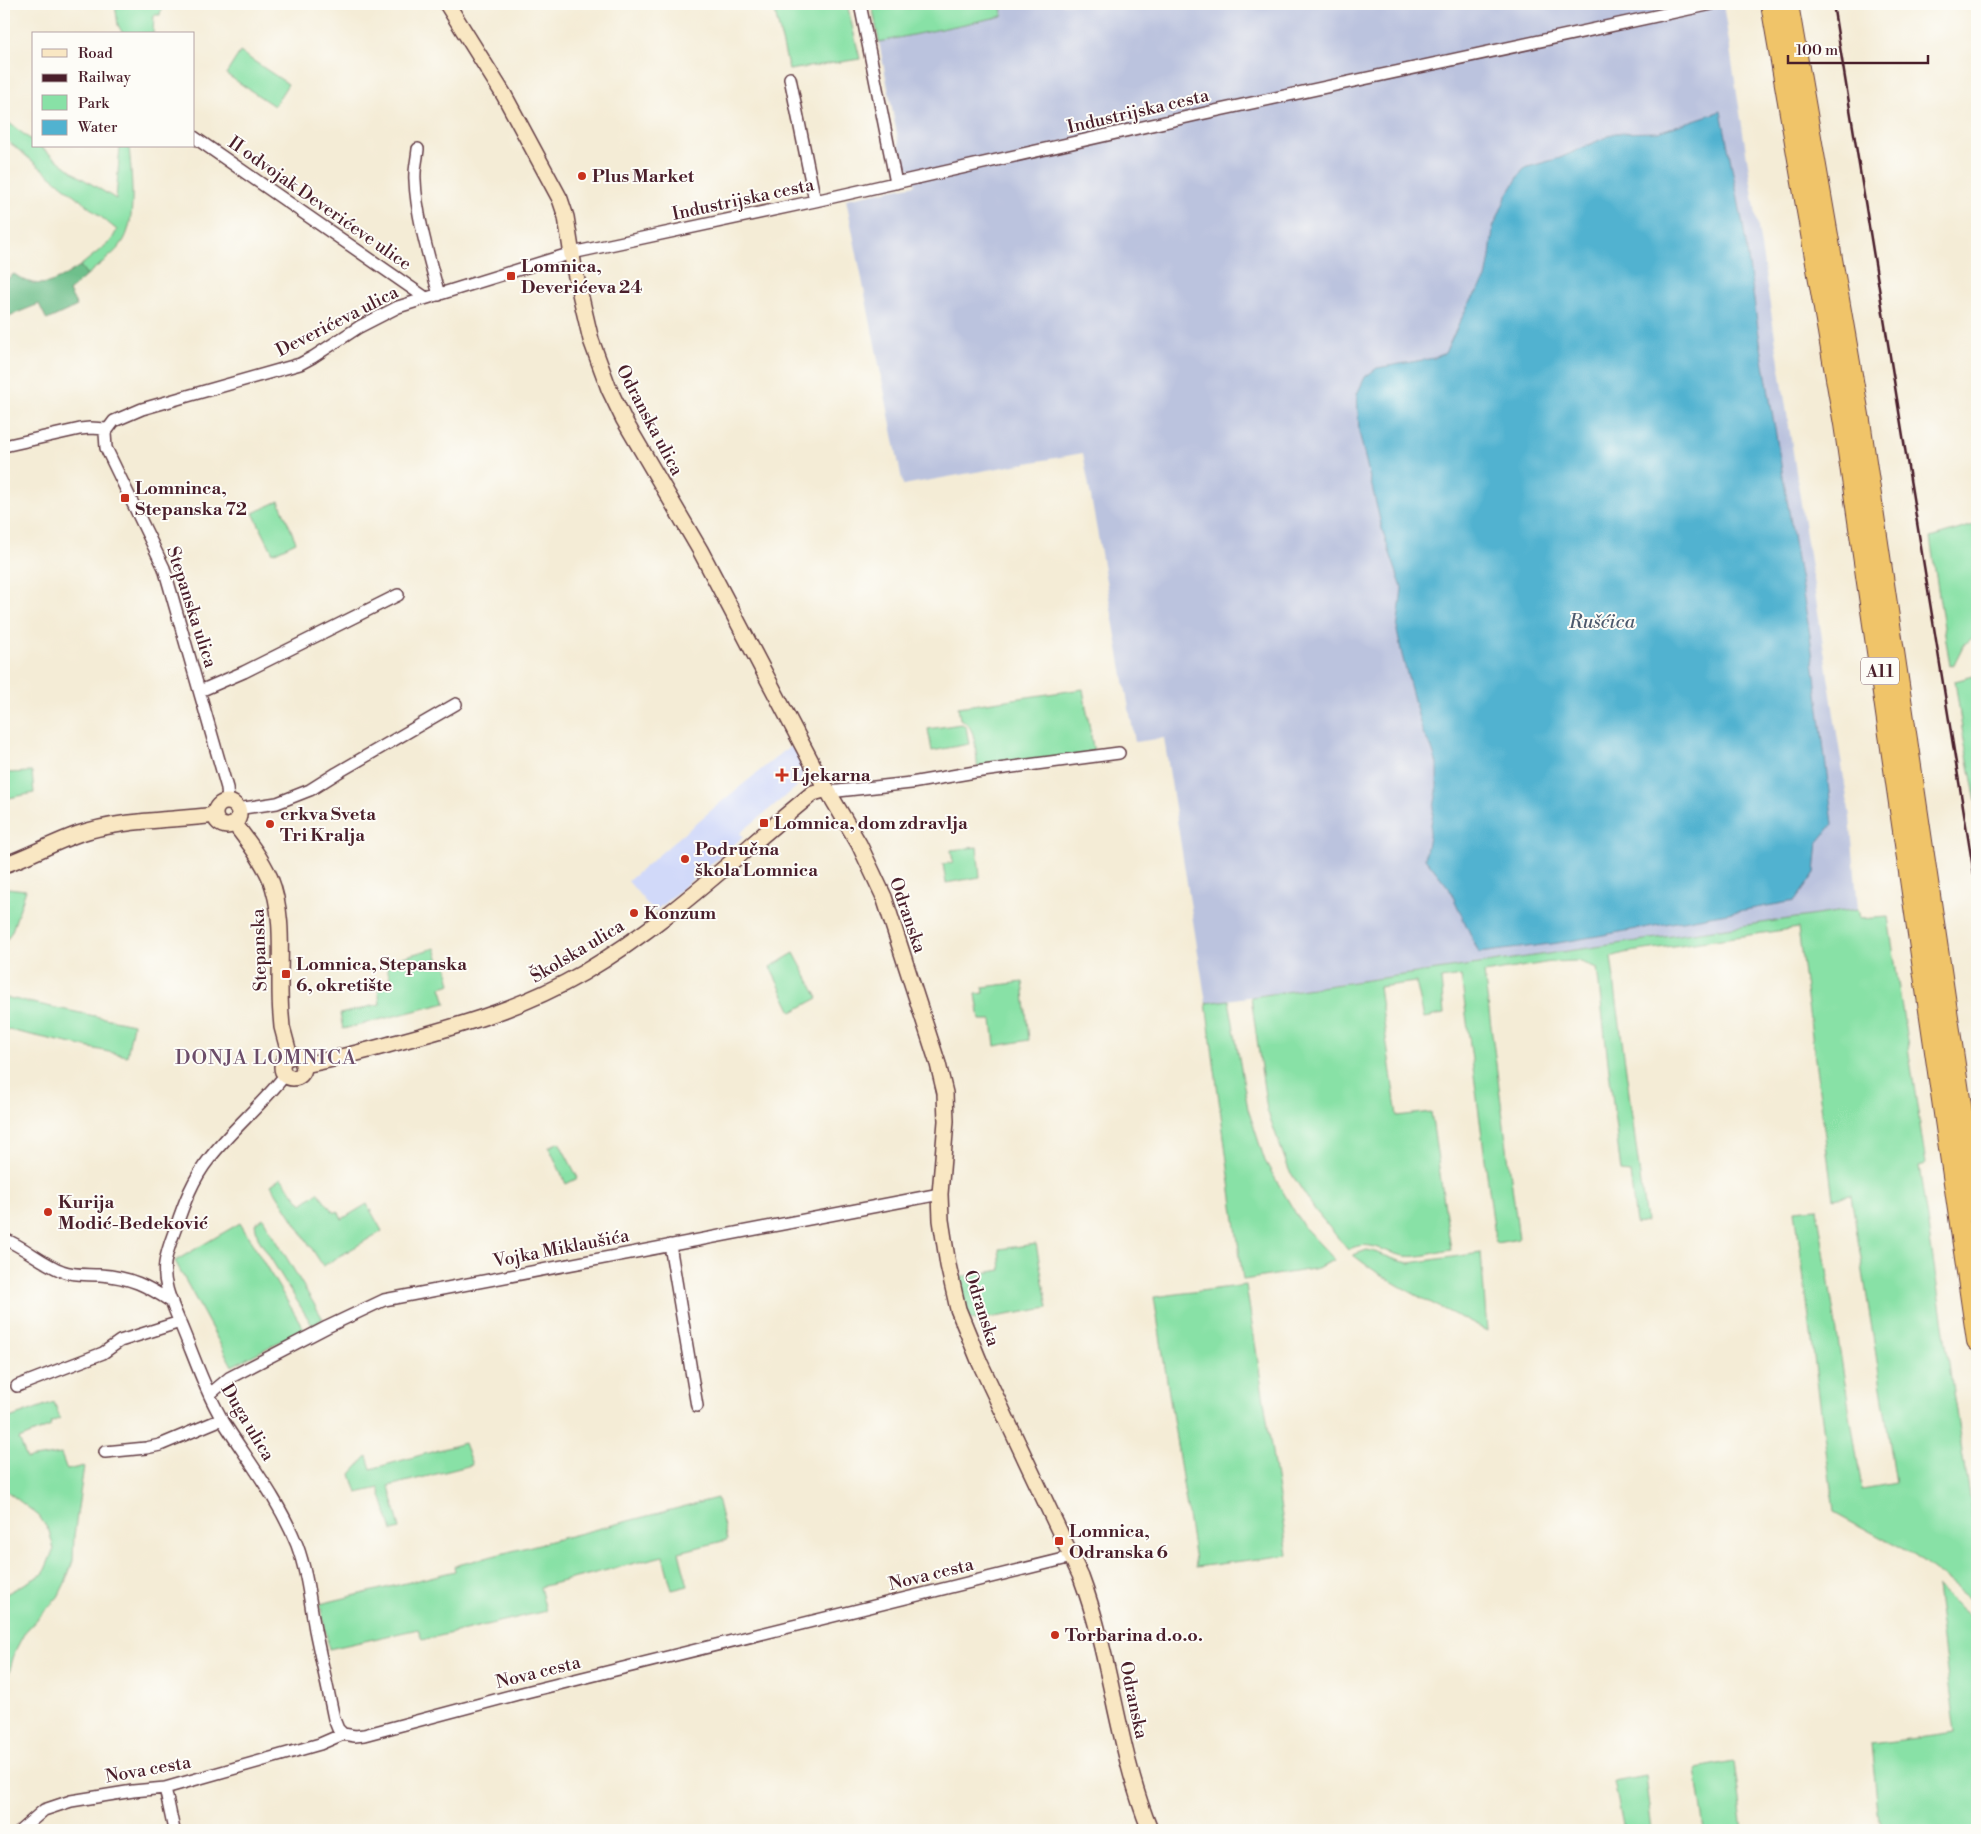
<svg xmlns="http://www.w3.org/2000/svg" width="1981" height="1834" font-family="'Libre Bodoni',serif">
<rect width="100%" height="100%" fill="#fdfcf7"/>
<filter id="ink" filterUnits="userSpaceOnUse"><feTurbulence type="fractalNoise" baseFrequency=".02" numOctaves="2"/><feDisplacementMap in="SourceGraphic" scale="10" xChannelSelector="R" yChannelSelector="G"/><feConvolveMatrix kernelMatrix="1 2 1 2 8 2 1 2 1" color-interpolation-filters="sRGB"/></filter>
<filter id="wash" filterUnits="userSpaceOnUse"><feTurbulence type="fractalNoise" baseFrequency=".0096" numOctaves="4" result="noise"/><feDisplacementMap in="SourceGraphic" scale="20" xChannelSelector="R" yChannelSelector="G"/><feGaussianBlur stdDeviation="1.12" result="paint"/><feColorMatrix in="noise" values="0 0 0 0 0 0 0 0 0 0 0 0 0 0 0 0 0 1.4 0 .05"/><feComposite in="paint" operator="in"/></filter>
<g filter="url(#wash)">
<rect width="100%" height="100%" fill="#f4ecd6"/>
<path fill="#d1d9f9" d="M793,744l16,33 -69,56 3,4 -89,75 -26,-31 87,-74z"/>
<path fill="#bbc3de" d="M1000,4h723l127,813 8,92 -652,94 -42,-265 -29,4 -52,-289 -180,32 -57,-286 69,-14 -3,-14 -9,-6 -24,-123 123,-26z"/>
<path fill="#88e1a6" stroke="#698068" d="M115,4h47l-2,11h-6l-1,19h-30l-5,-9z
M773,4h74l13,55 -71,11z
M872,4h30l2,5 27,-5h69l3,12 -124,26z
M240,52l48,32 -14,22 -48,-32z
M4,119l30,23v4h5l41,31 36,22 4,-53h9c2,27 8,70 -5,94 -8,14 -25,24 -37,35l-7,-9 31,-25 6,-11 -113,-92z
M279,501l17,41 -23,11 -20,-40z
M1977,524v110l-13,11 -10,20 -4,1 -20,-128z
M1977,675v131l-14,-71 -8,-54z
M1083,689l11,64 -116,17c-3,-18 0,-43 -18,-51l-2,-12z
M961,724l5,2 3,18 -37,7 -4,-22z
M32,772l2,21 -30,6v-26z
M977,847l3,30 -34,6 -3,-19 10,-2 -2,-12z
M7,888l19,2 -14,41 -8,14v-34z
M1858,909l2,10 28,-2 38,247 -7,2 58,384v54l-62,-48 -81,-44 -39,-302 22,-2 45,281 34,-6 -45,-288 -18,3 -35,-270 -174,25 -13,4 35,265 -10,2 -6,-51 -9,-1 -24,-204 -19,-7 -27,1 -67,11 35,266 -23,4 -35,-267 -20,3 3,35 -20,4 -8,-36 -37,5 18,129 34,-4 20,138c-14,2 -32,8 -47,6 -19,-3 -36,-18 -56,-6l-33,-40 -26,-40 -22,-60 -16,-113z
M435,948l5,16 6,-2 5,22 -10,3 5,16 -103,26 -3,-15 40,-10 -2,-16 14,-4 -7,-22z
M794,953l24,45 -26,14 -22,-45z
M1023,982l6,58 -34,6 -3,-26h-12l-4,-26 8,-1 -1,-6z
M4,997l129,27 -6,32 -123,-27z
M1229,1000l19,109 17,52 38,65 32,34 -21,9 -71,11 -37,-277z
M559,1142l19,36 -12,6 -17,-37z
M281,1178l21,26 16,-12 16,21 4,-2 4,8 25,-15 15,27 -59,35 -52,-81z
M263,1218l60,101 -11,6 -54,-87 -3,-14z
M240,1223l64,106 -72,37 -57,-105z
M1036,1244l12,64 -71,12 -6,-1 -5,-4 -11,-37 46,-8 -2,-21z
M1367,1250c15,3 27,11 43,13l71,-10 6,78c-46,-24 -94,-44 -134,-76z
M1246,1285l42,270 -92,12 -42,-270z
M54,1402l6,16 -10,5 1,3 -32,13 8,20 34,-5 6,16 17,-4 -10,70 -1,25 -8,22 -7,14 -33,35 -10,19 -11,40v-96l39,-21 11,-25 -5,-18 -10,-15 -35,-27v-69z
M464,1443l8,22 -83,21 11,43 -8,2 -13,-43 -22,5 -6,-19 16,-18 4,13z
M717,1498l10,42 -48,12 9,34 -16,4 -9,-34 -123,31 6,24 -124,29 -4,-11 -89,20 -9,-45 135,-33 -1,-5z
M1936,1587l41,35v208h-97l-9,-86 84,-11z
M1734,1762l9,68h-38l-9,-61z
M1645,1776l7,54h-28l-10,-48z"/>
<path fill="#6ebf8b" stroke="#5c6f5b" d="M80,266l7,9 -18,16 8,15 -30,14 -8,-16 -35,14v-37l10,-7c27,19 42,7 66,-8z"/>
<path fill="#51b2d0" stroke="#4e687e" d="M1721,111l23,119 15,105 51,300 23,189 -15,18 -3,31 -20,28 -237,42 -79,10 -30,-65 -24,-30 12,-67v-27l-6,-18 -8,-12 -21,-79 -5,-24 5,-43 -19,-55 -24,-101 -2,-38 8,-17 12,-9 57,-10 11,-5 23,-48 18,-26 4,-22 3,-29 14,-33 17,-27 36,-10 55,-25 43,-1z"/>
</g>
<g filter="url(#ink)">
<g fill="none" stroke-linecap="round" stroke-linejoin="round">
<g stroke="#643e45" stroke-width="14">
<path id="street" d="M860,4l36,179
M790,78l25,123
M194,137l232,161
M418,149c-1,11 -4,21 -3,31 1,35 15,81 24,115
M4,446l76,-17 10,-1 17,1
M200,691l44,-19 154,-77
M829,792l82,-9 64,-11 144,-19
M228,802l-1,-14 -63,-220 -58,-120 -1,-15 9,-12 28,-12 158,-45 13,-7 46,-30 39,-20 174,-54 243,-52 381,-86 516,-111
M237,809l40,-6 33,-13 27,-17 119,-69
M285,1075c-23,30 -53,54 -76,84 -16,20 -25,44 -33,68 -4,11 -9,23 -11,36 -3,23 9,44 17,65 13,31 24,65 41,93 26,41 56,79 74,124 10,27 13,56 18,85 6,29 13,59 19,89l4,10 5,5
M4,1239c21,8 37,24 58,32 12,5 25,3 38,4 31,2 47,11 72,27
M670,1245l27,161
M17,1386l86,-33 17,-12 60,-19
M210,1394l19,-16 98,-51 57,-27 556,-106
M105,1452l41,-4 14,-3 62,-26
M165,1788l9,42
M21,1830l23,-20 27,-9 62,-10 32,-3 155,-44 23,-10 12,2 9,-1 154,-41 554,-137"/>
</g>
<g stroke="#643e45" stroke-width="18">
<path id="secondary" d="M447,4l57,91 56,104 6,18 8,51 17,72 18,49 15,31 76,130 116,221 43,73 25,53 54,167 7,29 1,28 -6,73 1,26 7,45 10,44 22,54 101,214c31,83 36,172 69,253
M215 814a12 12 0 1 1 24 0a12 12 0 1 1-24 0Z
M234,823c13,17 27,35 36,55 17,43 7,91 11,137l1,12 8,30
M4,865c25,-9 49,-22 74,-31 44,-15 92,-13 137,-19
M282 1067a11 11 0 1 1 22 0a11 11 0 1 1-22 0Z
M303,1065c35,-6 69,-16 103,-25 63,-17 120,-34 177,-67 84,-49 155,-119 230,-180l14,-4"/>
</g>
<g stroke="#643e45" stroke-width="22">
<path id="highway" d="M1771,4l73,420 133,917
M1788,4l72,417 117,793"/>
</g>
<use href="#street" stroke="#fff" stroke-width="11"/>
<use href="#secondary" stroke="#f9e7c3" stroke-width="15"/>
<use href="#highway" stroke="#f0c469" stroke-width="20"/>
<path stroke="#4a1f2b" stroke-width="2.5" d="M1833,4l144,889"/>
</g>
</g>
<g fill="#c8321e" stroke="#fdfcf7" stroke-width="2">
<circle cx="582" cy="176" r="5"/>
<rect x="506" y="271" width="10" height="10" rx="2.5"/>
<rect x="120" y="493" width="10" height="10" rx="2.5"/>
<path d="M779.5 767.5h5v5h5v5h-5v5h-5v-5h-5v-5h5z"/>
<rect x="759" y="818" width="10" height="10" rx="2.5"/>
<circle cx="270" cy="824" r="5"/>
<circle cx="685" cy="859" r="5"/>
<circle cx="634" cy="913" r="5"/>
<rect x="281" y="969" width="10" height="10" rx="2.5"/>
<circle cx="48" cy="1212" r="5"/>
<rect x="1054" y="1536" width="10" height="10" rx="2.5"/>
<circle cx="1055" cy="1635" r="5"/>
</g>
<g text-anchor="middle" stroke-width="4" stroke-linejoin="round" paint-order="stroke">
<rect fill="#fdfcf7" stroke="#806168" stroke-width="1" x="1861" y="657.5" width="38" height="27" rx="4"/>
<g font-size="16" font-weight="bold" fill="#4a1f2b">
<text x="1880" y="677">A11</text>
</g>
<g font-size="18" fill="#4a1f2b" stroke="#fdfcf7">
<text transform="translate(1138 111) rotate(-13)" y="6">Industrijska cesta</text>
<text transform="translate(743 199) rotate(-12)" y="6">Industrijska cesta</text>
<text transform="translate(320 203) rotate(35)" y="6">II odvojak Deverićeve ulice</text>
<text transform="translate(337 321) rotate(-27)" y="6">Deverićeva ulica</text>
<text transform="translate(650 420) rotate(62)" y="6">Odranska ulica</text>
<text transform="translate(192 607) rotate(72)" y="6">Stepanska ulica</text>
<text transform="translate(908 915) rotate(71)" y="6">Odranska</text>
<text transform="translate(259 950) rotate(-92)" y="6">Stepanska</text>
<text transform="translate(577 951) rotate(-31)" y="6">Školska ulica</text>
<text transform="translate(561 1248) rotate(-11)" y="6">Vojka Miklaušića</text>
<text transform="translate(982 1308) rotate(72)" y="6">Odranska</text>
<text transform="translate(248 1422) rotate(59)" y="6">Duga ulica</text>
<text transform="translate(931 1574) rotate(-14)" y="6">Nova cesta</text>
<text transform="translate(538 1672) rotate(-14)" y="6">Nova cesta</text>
<text transform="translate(1134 1700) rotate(78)" y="6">Odranska</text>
<text transform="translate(148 1769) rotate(-10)" y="6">Nova cesta</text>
</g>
<g font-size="18" font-weight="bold" fill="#4a1f2b" stroke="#fdfcf7" text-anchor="start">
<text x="592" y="182">Plus Market</text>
<text x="521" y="272">Lomnica,<tspan x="521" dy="21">Deverićeva 24</tspan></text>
<text x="135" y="494">Lomninca,<tspan x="135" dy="21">Stepanska 72</tspan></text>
<text x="792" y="781">Ljekarna</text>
<text x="280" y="820">crkva Sveta<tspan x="280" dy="21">Tri Kralja</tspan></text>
<text x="774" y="829">Lomnica, dom zdravlja</text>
<text x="695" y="855">Područna<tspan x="695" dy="21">škola Lomnica</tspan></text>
<text x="644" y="919">Konzum</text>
<text x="296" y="970">Lomnica, Stepanska<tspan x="296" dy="21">6, okretište</tspan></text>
<text x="58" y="1208">Kurija<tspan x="58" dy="21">Modić-Bedeković</tspan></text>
<text x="1069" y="1537">Lomnica,<tspan x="1069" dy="21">Odranska 6</tspan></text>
<text x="1065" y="1641">Torbarina d.o.o.</text>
</g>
<g font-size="19" font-style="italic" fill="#4d5a6d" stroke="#fdfcf7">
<text x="1602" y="628">Rušćica</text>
</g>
<g font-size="20" letter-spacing="1" fill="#6c4d69" stroke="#fdfcf7">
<text x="266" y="1064">DONJA LOMNICA</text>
</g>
</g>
<rect width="1981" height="1834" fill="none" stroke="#fdfcf7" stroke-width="20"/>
<rect x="32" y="32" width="162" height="115" fill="#fdfcf7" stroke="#b5a4a5"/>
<rect x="42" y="49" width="25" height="8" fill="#f9e7c3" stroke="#b5a4a5"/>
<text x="78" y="58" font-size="15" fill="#4a1f2b">Road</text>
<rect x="42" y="74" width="25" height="8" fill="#4a1f2b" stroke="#b5a4a5"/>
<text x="78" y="82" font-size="15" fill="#4a1f2b">Railway</text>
<rect x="42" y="95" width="25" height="15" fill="#88e1a6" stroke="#b5a4a5"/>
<text x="78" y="108" font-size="15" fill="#4a1f2b">Park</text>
<rect x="42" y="120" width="25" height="15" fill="#51b2d0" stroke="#b5a4a5"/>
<text x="78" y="132" font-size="15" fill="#4a1f2b">Water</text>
<path d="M1788 55v8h140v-8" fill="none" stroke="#4a1f2b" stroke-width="2.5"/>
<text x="1796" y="55" font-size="15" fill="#4a1f2b" stroke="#fdfcf7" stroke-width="4" paint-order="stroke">100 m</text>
</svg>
